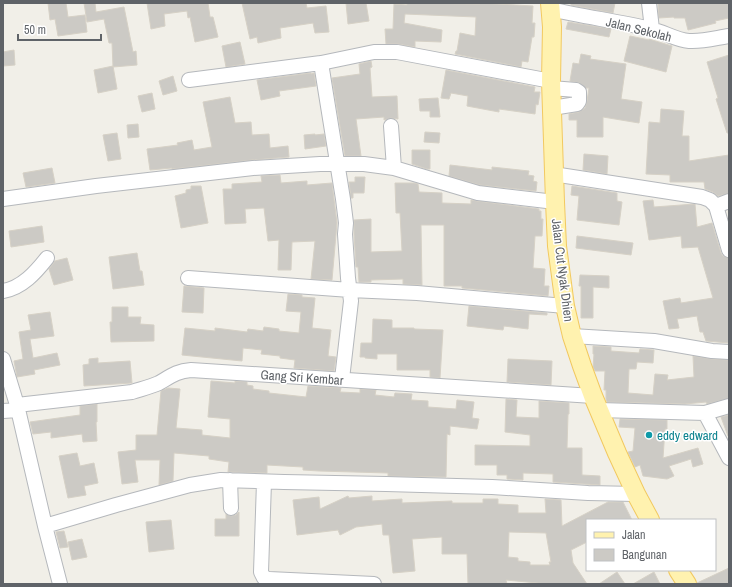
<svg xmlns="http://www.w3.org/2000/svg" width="732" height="587" font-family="'Archivo Narrow',sans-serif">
<rect width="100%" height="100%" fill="#f1efe8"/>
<path fill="#cccac5" stroke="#d6d1c6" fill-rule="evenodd" d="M48,3h18l2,14 17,-2 2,17 -29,4 -3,-17 -5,1z
M84,3h11l1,9 28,-5 9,45 3,-1 1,14 -24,2 -1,-24h-3l-5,-24 -17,3z
M147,3h61l2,14h3l5,20 -23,5 -5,-25 -2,1 -1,-7 -23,3 1,12 -14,3z
M242,3h64l1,5 19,-2 3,26 -14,1 -2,-10 -33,5 1,10 -23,5 -1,-6 -7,2z
M346,3h20l3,18 -21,3z
M407,3l73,1v-1l53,3 -1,17h3l-1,14h-2l-4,25 -6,-1 -1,6 -66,-13 1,-3h1l3,-18 15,3 1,-19 -71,-3 -1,9 38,7 -1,12 -26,-1v6l-17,-3h-12l-1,-15h8l1,-25 13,1z
M571,3h44l-2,10 -42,-8z
M658,3h71v15l-14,3 1,2 -28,7 -3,-12h-11v-1l-15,1z
M568,22l43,7 -2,8 -43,-8z
M630,36l19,4v-1l23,7 -6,26 -42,-11z
M240,42l5,22 -19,3 -4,-21z
M14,50l1,15 -12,1v-14z
M581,54l10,2 -1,3 36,5 -5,35 21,3 -3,21 -36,-6v20h-26v-17h-8v-6l10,-2 6,-4 2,-7 2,-13h-3l-6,-5 -10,-2 3,-18 6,1z
M729,55v78h-2l-11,-34 2,-1 -11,-36z
M371,61l1,6 -2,1 2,29 25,-1 1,23 -7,-1 -7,2v-3l-28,2 5,37h-16l-13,-78 28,-4 -1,-10z
M113,66l4,23 -19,4 -4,-23z
M446,70l89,17 -1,5h6l-2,13 -2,-1 -1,10 -36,-5v3l-32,-6 1,-10 -17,-3 -2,6 -8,-1z
M311,73v1l3,-1 2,13 -37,5 1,5 -19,4 -4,-20z
M173,76l4,15 -14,4 -4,-14z
M152,93l3,16 -13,3 -4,-16z
M230,97l5,26 16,-1 1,13 17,-1 1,14 18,-2 1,11 -37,3 -80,9v-1l-22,2 -3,-21 31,-4 -1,-2 15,-3 2,10 18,-3 -9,-45z
M438,98l2,19h-10v-6h-10l-1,-12z
M661,109l23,2 -2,25h7v25l40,-6v38l-11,3 -5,-4 -8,-3 -1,-7h-34v-7l-24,-1 3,-52 11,1z
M138,124l1,13 -11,1 -1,-13z
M425,132l15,1 -1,10 -15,-1z
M117,133l4,26 -13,2 -5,-26z
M315,134v1l9,-1 2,12 -21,3 -1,-14z
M412,150h18v19h-3l-15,-5z
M584,154l24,2 -1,18 -24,-4z
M450,165l42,5v-3l37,4 -1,4 6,1 -1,5 4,1 -1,9 -56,-6 -31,-9z
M52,168l3,15 -29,4 -3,-14z
M280,175l1,8 26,-2v4l25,-2 5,40 -5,57 -21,-1 4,-38 -23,1 -1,28h-13l1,-30 -11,1 -4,-33 -19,1 1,14 -21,1 -2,-35h9v-5l30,-2 -1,-6z
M355,177h10l-1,16h-11v5h-2l-2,-16h6z
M395,183h19l4,1 1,8 23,1v10l29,1v-4l6,1 62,8v2h2v8h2l-1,17h-7l-2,32 12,1 -1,17h5l-1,10 -86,-8v-2h-18v-61h-23l1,60 -19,-1v-5l-32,1v2h-12l-1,-15h-2l-2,-33v-14l17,-1v33l31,-1 -2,-38h-4z
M191,186h10l7,37 -27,5 -6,-32 11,-3v-3l5,-1z
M572,186l45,7v8l5,1 -3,23 -42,-5 2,-24 -8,-1z
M653,200l1,7 41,-3 2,23 15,-4 9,30 2,3 6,2v85l-23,-2 -3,-9h-3l-3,-16 -20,3 2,9 -10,1 -6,-28 17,-3 1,5 32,-5 -15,-51 -16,1 -1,-12 -32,4 -6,-39z
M42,226l2,16 -33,5 -2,-16z
M577,236l56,7 -2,12 -55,-7z
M137,253l3,18h2l2,14 -31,4 -4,-32z
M67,258l6,22 -19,5 -5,-16 6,-8z
M580,275l29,1v12l-16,-1v31h-12v-32h-2z
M184,286l20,2 -1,25 -21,-1z
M288,294l14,1v2l13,1 -3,30 19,2 -3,26 8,1 -2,14 -40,-3 1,-8 -15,-2v-2l-19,-2 1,-4 -19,-2 -1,13 -60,-6 3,-27 30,3v-3l32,4 1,-3 15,2 1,-4 15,2v2l20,2 2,-21 -15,-1z
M469,306l78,7v2l-18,-1 -1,15 -24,-3 -1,4 -36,-4z
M112,307h16v10h13l-1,7 14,1v16l-43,1 -1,-20h2z
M50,312l4,24 -24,3 3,19 24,-5 3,12 -26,5 1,4 -18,3 -3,-16 9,-2 -4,-27 12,-2 -3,-15z
M373,319l19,1v8h22v1l29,1 -3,48 -10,-1v-7h-33v-16h-20v5l-12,-1v-1h-5l1,-14h11z
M593,346l18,1v4l28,2 1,-4 14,1 -1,13 -16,-1 -1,7h-7l-1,24 25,2 2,-21 13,1 -1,5 27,-3 -1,-21 19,3 17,1v38l-22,6 -1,-2 -21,2 -78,-2 -1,-3v-9h-2l1,-19h-10l-2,-4 1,-13h-1z
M98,358v5l32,-2 2,22 -48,3 -1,-21 6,-1v-5z
M508,359l44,2 -1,24 -44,-3z
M211,381l24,2v-2l12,1v3l6,1v3l16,2v2l37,4 2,-11 33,2 -1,4 20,1v-4l16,1 -1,5 19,2 1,-4 17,1 -1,6 17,1v6l28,2 1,-9 17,2 -2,16 7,1 -2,10 -27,-3v9l-3,-1 -1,43 -58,-1v-3l-69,-2 -16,-1v-3l-36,-2v8l-39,-1 1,-10 -20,-3v-3l-35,-3 -1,28 -14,4 1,-25h-25l3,22 -16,2 -4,-32 18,-2v-15h21l4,-44 7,-3 12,1 -4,39 26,2v5l28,3v-19l-22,-2z
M506,399l11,1 -1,17 23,1v-17l30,2v11h-1l-1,34h15v27l18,1v9l-47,-3v-8l-30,-1v7l-16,-1v-4h-10v-10h-22v-20l55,1v-11l-25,-3z
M97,404v18h-1l1,19 -14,1 -1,-8 -31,4v-6l-18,2 -3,-12 50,-7v-9z
M729,415v21h-1l-7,-19z
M620,419l47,1v9h-2l-2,29 35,-10 5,16 -10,3 -2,-8 -22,7 5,10 -7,3 -24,-3 -3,-11 -5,2 -7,-15 5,-1 2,-23 -16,-1z
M77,453l3,13 14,-3 4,20 -14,3 2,9 -18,3 -9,-42z
M348,496l1,2 23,-2v5l30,-2v4l50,-2v2h31v-4h15v5l20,1v8h28l-1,-14 16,1 1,26 46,-24h15l9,18h-45v22l-16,8 2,13 14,21h-39l-42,-4 1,4h-39l-1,-30h-25v-17l-30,2 3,32 -22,2 -4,-38h-6l-1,-11 -26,3 -16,8 -2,-5 -41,5 -4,-35 26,-3 1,12zM509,532l37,1 5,29h-2l1,3h-20v-3l-12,-1v-3l-10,-1z
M239,512v24h-24v-17h11v-5l6,2 4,-1z
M171,520l3,29 -25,3 -3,-30z
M64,531l4,16 -8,1 -4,-16z
M82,539l5,18 -15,3 -4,-18z
M729,568v16h-32v-1z
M617,572l8,12h-26z
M654,572l6,12h-27z"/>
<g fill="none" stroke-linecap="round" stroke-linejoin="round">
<g stroke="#b5b8bc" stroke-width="16">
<path id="minor" d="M649,3l3,26
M550,9c34,8 67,12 101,20 13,3 25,11 38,12 13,1 27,-3 40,-5
M321,63l22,136 3,24 -1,11 3,44 3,23 -9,78
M189,80l132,-17 53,-11h23l154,29
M551,88l25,2 3,2v9l-2,3 -25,4
M391,126l3,42
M553,174l149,23 8,3 6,6 13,44
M3,199l93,-13 157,-18 67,-4h44l30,4 84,25 77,9
M716,206l13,-5
M188,278l162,12 67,3 148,13
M3,291c19,-3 33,-19 44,-33
M572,336l82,5 58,10 17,1
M3,359l14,46 28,121 15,58
M17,405l115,-13c9,-3 18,-5 27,-9 12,-7 18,-12 32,-13l402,26
M599,410l106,3 24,-7
M3,411l15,-1
M705,413l24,45
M230,480l1,28
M264,482l-3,90 3,6 5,1 105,5
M45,526l71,-21 74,-20 31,-5 63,2 102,2 106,3 96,6 48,1"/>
</g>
<g stroke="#f2c960" stroke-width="20">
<path id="major" d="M550,3l2,24 -1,54 4,121 2,44 8,60 7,30 10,30 11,30 24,57 19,41 14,26
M678,570l9,14"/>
</g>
<use href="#minor" stroke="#fff" stroke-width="14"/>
<use href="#major" stroke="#fff2af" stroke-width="18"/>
</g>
<circle fill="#0f9aa8" stroke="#fff" stroke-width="1.5" cx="649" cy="435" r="4"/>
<g text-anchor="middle" stroke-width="3" stroke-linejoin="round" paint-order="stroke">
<g font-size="13" fill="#5f6368" stroke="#fff">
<text transform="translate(639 29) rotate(14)" y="5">Jalan Sekolah</text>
<text transform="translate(563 270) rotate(83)" y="5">Jalan Cut Nyak Dhien</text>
<text transform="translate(302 377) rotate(4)" y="5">Gang Sri Kembar</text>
</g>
<g font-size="13" fill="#0d838f" stroke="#fff" text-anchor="start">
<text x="657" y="440">eddy edward</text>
</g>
</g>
<rect width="732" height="587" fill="none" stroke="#5f6368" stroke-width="8"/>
<rect x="586" y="519" width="130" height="52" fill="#ffffff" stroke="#bfc1c3"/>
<rect x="594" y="532" width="20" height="6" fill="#fff2af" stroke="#bfc1c3"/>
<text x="622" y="539" font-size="12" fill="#5f6368">Jalan</text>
<rect x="594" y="549" width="20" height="12" fill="#cccac5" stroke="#bfc1c3"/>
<text x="622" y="559" font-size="12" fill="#5f6368">Bangunan</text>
<path d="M18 34v6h83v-6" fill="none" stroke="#5f6368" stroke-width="2"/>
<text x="24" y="34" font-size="12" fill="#5f6368" stroke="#ffffff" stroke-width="3" paint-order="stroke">50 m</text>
</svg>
